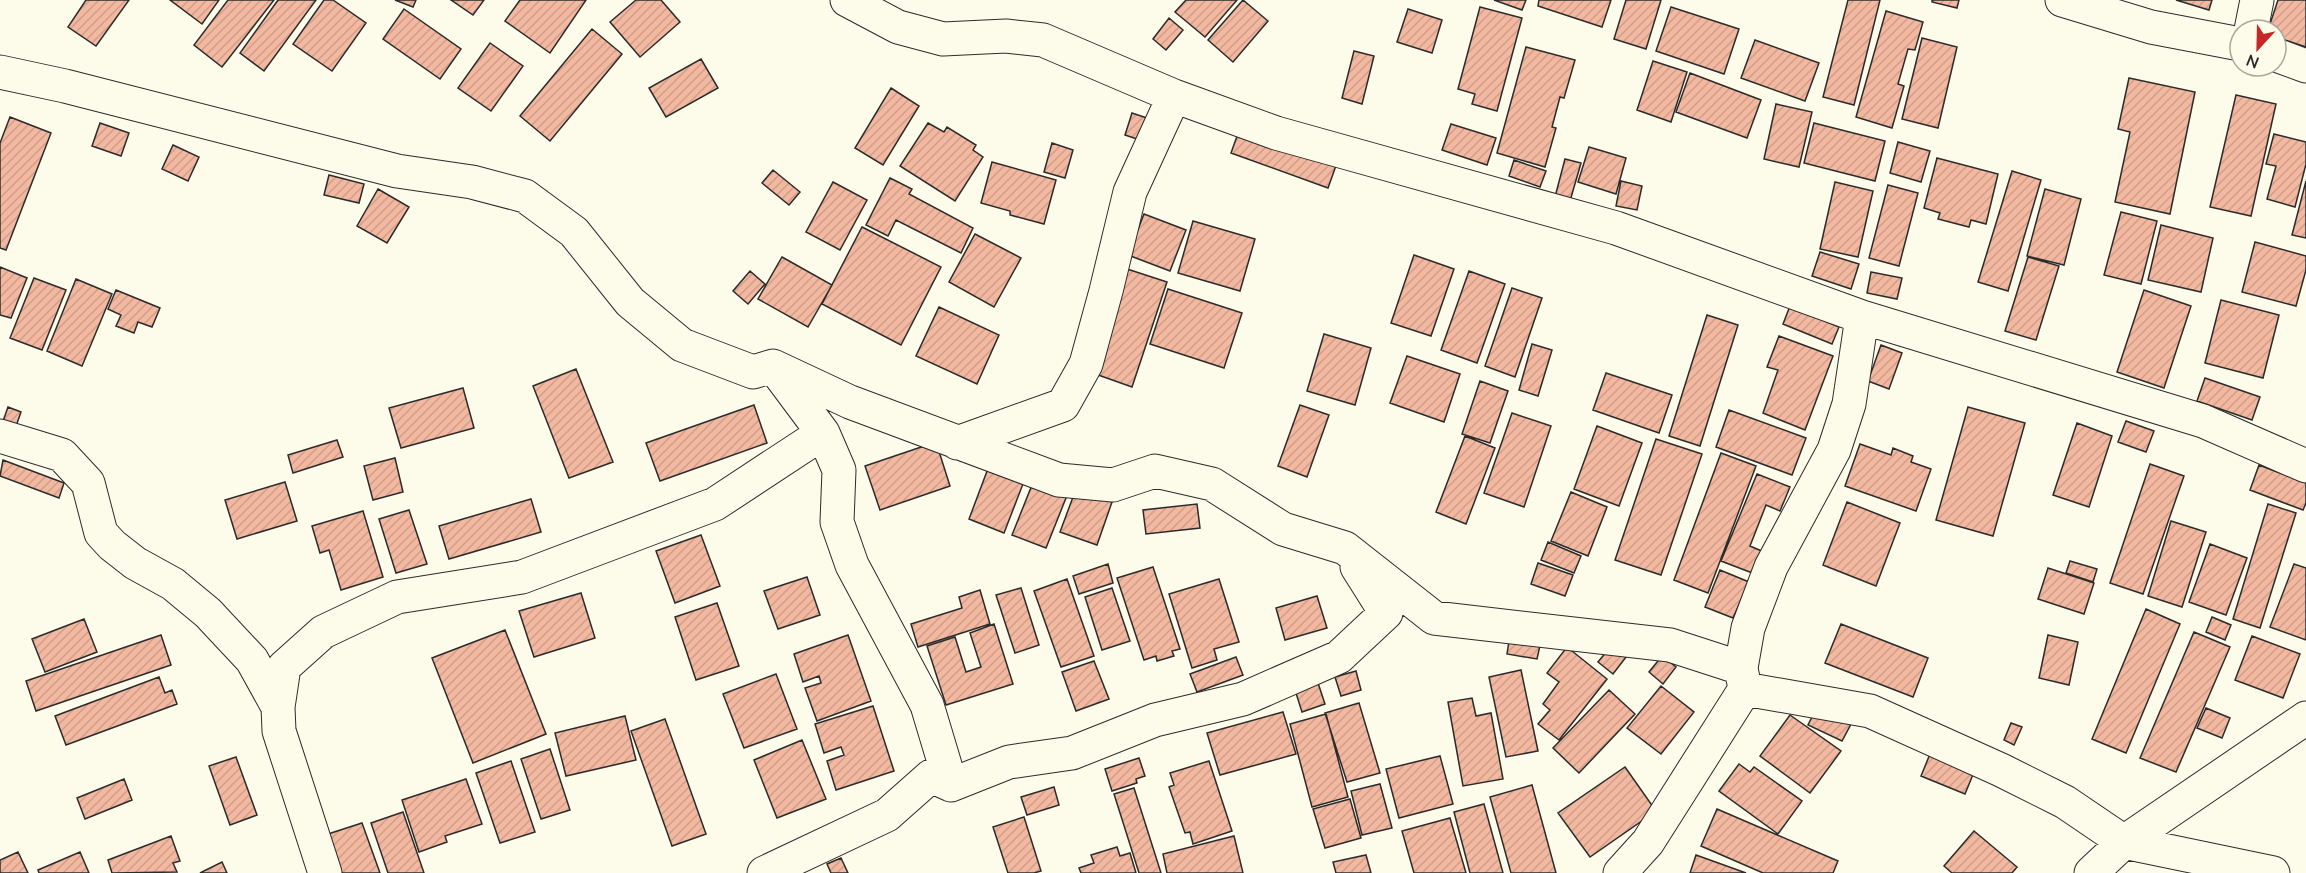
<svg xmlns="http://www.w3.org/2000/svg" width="2306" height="873" font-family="'Nunito Sans',sans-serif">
<defs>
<pattern id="building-hatch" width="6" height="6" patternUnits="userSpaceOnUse" patternTransform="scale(1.5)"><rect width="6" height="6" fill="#f2b8a0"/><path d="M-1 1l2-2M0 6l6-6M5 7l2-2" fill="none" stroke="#d09e8a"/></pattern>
</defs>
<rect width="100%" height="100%" fill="#fdfbea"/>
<path fill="url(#building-hatch)" stroke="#2b2b2b" stroke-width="1.5" d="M86,0h43l-33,46 -28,-19z
M170,0h49l-17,24z
M228,0h46l-52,67 -28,-22z
M278,0h38l-52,71 -24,-18z
M324,0h9l33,23 -34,48 -39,-27z
M395,0h21l-3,7z
M451,0h33l-11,15z
M520,0h66l-36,53 -45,-32z
M636,0h25l19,22 -40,35 -30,-35z
M1186,0h51l-32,37 -30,-25z
M1243,0l25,21 -35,41 -25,-22z
M1494,0h32l-4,10z
M1539,0h72l-9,27 -64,-21z
M1626,0h35l-15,49 -32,-10z
M1848,0h32l-26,105 -31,-8z
M1932,0h27l-2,8 -25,-6z
M2176,0h36l-3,10z
M2278,0h28v47l-30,-10v-7h-8z
M1480,7l42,11 -25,93 -25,-7 3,-10 -17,-5z
M1671,7l68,22 -15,45 -68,-23z
M404,9l57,40 -21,30 -57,-40z
M1408,9l34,11 -10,33 -35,-11z
M1886,11l37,11 -8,28 -7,-1 -10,35 6,2 -12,42 -36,-11z
M1169,18l14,12 -17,20 -13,-11z
M592,29l30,25 -72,87 -30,-25z
M1922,38l35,9 -19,81 -36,-9z
M1755,40l64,23 -14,38 -64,-23z
M490,43l33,23 -32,45 -33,-23z
M1526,47l49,13 -11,38 -4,-1 -8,30 4,1 -11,39 -48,-14z
M1354,51l20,5 -12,48 -20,-6z
M701,59l17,29 -52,29 -17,-29z
M1653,61l34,11 -16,50 -34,-12z
M1690,73l71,27 -14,38 -71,-26z
M2129,78l66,14 -25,122 -55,-12 15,-70 -12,-3z
M891,88l28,18 -36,59 -28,-17z
M2236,95l40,9 -25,112 -41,-9z
M1776,104l36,8 -13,55 -35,-8z
M1132,113l18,6 -7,22 -18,-6z
M10,117l41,16 -45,117 -6,-2v-105z
M100,123l29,10 -8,23 -29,-10z
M928,123l16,9 3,-5 29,18 -3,5 10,7 -28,44 -55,-35z
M1814,123l71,18 -10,40 -71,-18z
M1451,124l45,14 -9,27 -45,-15z
M1241,125l97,35 -10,28 -97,-35z
M2274,134l32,8v22l-11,43 -28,-8 9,-33 -10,-2z
M1898,142l32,9 -9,31 -31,-9z
M1052,143l21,7 -8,28 -21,-6z
M173,145l26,12 -11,24 -26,-12z
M1589,147l37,11 -10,36 -38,-12z
M1937,158l61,16 -12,50 -15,-4 -2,7 -31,-8 2,-6 -16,-5z
M1565,159l16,4 -11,38 -15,-4z
M1514,160l32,11 -6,16 -31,-11z
M992,162l64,18 -12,44 -34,-9v-4l-29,-8z
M773,170l27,22 -11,13 -27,-22z
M2012,171l29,9 -33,111 -30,-9z
M329,175l35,9 -5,19 -35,-8z
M890,178l22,11 -3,5 64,34 -12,25 -65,-33 -8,16 -22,-11z
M1621,181l21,5 -5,24 -21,-4z
M2306,181v57l-14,-3z
M833,182l34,18 -27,50 -34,-18z
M1835,182l38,9 -15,66 -38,-8z
M1888,185l30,8 -19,73 -30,-8z
M378,189l31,18 -22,36 -30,-17z
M2045,189l36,10 -17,66 -37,-9z
M2121,212l36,9 -16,63 -37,-9z
M1144,214l42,16 -16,41 -42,-16z
M1193,221l62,18 -15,52 -62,-18z
M2161,225l52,13 -12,54 -53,-12z
M862,227l79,40 -40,78 -79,-41z
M975,234l46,24 -27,49 -45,-25z
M2255,242l51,14v14l-10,36 -54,-14z
M1820,252l39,12 -8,25 -39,-13z
M1414,255l40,14 -23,67 -40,-13z
M782,257l50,28 -24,42 -50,-28z
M2028,257l31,9 -23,74 -31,-9z
M0,267l27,11 -16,40 -11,-3z
M1121,267l46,15 -35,105 -45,-16z
M750,271l15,13 -17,20 -15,-13z
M1469,271l36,13 -28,79 -36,-13z
M1871,272l31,6 -5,21 -30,-6z
M34,278l32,12 -24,60 -32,-12z
M76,279l36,15 -30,72 -35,-15z
M1512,288l30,10 -27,79 -30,-11z
M1168,289l74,24 -18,55 -74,-24z
M116,290l44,18 -8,19 -14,-5 -4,11 -18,-7 5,-11 -13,-6z
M2144,290l47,16 -27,82 -47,-16z
M2221,300l58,15 -16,63 -58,-15z
M1790,306l49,21 -7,17 -49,-20z
M939,307l60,28 -22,49 -61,-28z
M1707,315l31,10 -38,121 -31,-10z
M1324,334l47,14 -16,57 -48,-14z
M1779,336l54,20 -28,74 -42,-17 15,-43 -11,-3z
M1532,344l20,6 -14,46 -19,-6z
M1881,345l21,8 -13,36 -21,-8z
M1407,356l53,18 -16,48 -54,-19z
M576,369l37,93 -44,16 -36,-92z
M1606,373l66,22 -13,38 -66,-23z
M2205,378l55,19 -8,23 -55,-19z
M1480,381l28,10 -18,52 -28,-9z
M463,388l11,40 -73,20 -12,-40z
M754,405l13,38 -107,38 -14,-38z
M1300,405l29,10 -22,62 -29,-11z
M8,407l13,5 -6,17 -13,-5z
M1968,407l57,16 -32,113 -57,-16z
M1729,410l77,28 -14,37 -76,-28z
M1512,413l39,13 -27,81 -40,-14z
M2126,421l28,10 -8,21 -28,-10z
M2077,423l35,13 -23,71 -36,-12z
M1597,426l45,17 -23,63 -45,-17z
M1465,436l30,12 -29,76 -30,-12z
M1656,439l46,15 -41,121 -46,-15z
M337,440l6,17 -50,16 -5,-18z
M936,442l14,44 -70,24 -15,-44z
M1860,444l31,11 2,-7 20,8 -2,6 20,7 -15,42 -71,-25z
M1721,453l35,13 -48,127 -34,-13z
M395,458l8,34 -30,8 -9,-34z
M992,458l36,13 -24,62 -35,-14z
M3,460l61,23 -5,15 -59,-22z
M2150,464l34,12 -41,118 -33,-11z
M2259,465l47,18v20l-3,7 -53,-20z
M1757,474l33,13 -10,24 -14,-6 -16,41 14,6 -9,22 -34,-13z
M1036,475l34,13 -24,60 -34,-13z
M285,482l12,39 -60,18 -12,-39z
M1076,489l36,13 -15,43 -37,-13z
M1571,492l36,15 -19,49 -37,-15z
M531,499l10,33 -92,27 -10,-33z
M1847,502l53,21 -24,63 -53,-21z
M1197,504l3,24 -54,6 -3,-24z
M2268,504l28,9 -36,115 -27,-9z
M409,510l18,54 -31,9 -17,-54z
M363,511l20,66 -42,13 -12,-40 -9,3 -8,-27z
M2171,521l35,11 -24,75 -34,-11z
M701,535l19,51 -45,17 -19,-52z
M1548,542l33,14 -7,17 -33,-13z
M2210,544l37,14 -21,57 -37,-13z
M2070,561l27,8 -4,13 -27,-9z
M1538,563l35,12 -8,21 -34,-12z
M1108,564l5,19 -34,11 -6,-18z
M2294,564l12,4v72l-36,-13z
M1153,567l27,82 -8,2 2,5 -17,5 -1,-5 -12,4 -27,-82z
M2048,568l46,15 -10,31 -46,-15z
M1720,570l29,12 -16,36 -28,-11z
M807,577l13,38 -42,14 -14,-38z
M1067,579l27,77 -33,11 -27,-76z
M1219,579l20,63 -25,7 3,11 -25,8 -23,-74z
M1021,588l18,57 -24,8 -19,-58z
M1112,588l18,53 -28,9 -17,-53z
M980,590l10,34 -72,23 -7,-23 51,-16 -3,-11z
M581,593l14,45 -61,19 -15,-46z
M1317,596l10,32 -42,12 -9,-32z
M717,603l22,63 -43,14 -21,-63z
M2146,609l34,15 -54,129 -34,-14z
M2212,617l19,8 -6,15 -19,-8z
M84,619l13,33 -52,20 -13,-33z
M994,624l19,60 -67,21 -19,-59 28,-9 11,35 15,-5 -11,-34z
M1841,624l87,34 -15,39 -88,-34z
M505,630l41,104 -73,29 -41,-105z
M2194,632l36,15 -54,125 -36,-14z
M161,635l10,30 -135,46 -10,-30z
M848,635l23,66 -54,20 -12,-33 16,-5 -2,-7 -16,6 -9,-28z
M1510,635l31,6 -4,18 -30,-5z
M2048,635l30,7 -9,43 -30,-7z
M2252,636l48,18 -17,44 -48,-18z
M1612,645l14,12 -13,17 -15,-12z
M1567,647l40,32 -48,61 -21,-16 12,-14 -7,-6 16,-22 -12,-9z
M1662,656l14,11 -13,17 -14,-12z
M1236,657l7,18 -46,17 -7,-18z
M1094,661l15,38 -33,12 -14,-39z
M1521,670l17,81 -32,6 -17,-80z
M1356,671l5,19 -20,6 -6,-19z
M776,674l21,55 -53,19 -21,-54z
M159,677l6,16 7,-3 5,14 -111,41 -11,-29z
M1318,683l7,21 -23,8 -7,-22z
M1661,686l33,26 -33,42 -34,-26z
M1609,690l26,24 -56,59 -26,-25z
M1472,698l4,18 15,-3 12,66 -40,7 -15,-84z
M1359,703l21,70 -33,9 -22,-69z
M873,706l21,65 -58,19 -9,-29 17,-6 -3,-8 -17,6 -9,-29z
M1817,707l34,17 -9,17 -34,-16z
M2206,708l24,10 -8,20 -25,-10z
M1283,712l13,42 -76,21 -13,-42z
M1326,714l22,83 -36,10 -22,-83z
M1790,715l51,36 -31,42 -50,-37z
M625,716l11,44 -70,16 -11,-43z
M665,719l41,115 -34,12 -41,-115z
M2011,723l11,4 -8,18 -10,-5z
M802,740l24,59 -49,19 -23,-58z
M550,749l20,61 -29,9 -20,-60z
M1930,754l44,18 -9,22 -44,-18z
M1440,756l13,48 -54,14 -13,-49z
M236,757l21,58 -27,10 -21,-59z
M1139,758l6,18 -9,3 1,4 -25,8 -7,-22z
M511,761l24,71 -35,11 -24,-70z
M1209,761l23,70 -39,13 -3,-12 -5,1 -16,-46 5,-2 -4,-12z
M1739,764l11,8 4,-5 48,34 -24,33 -59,-43z
M1625,767l31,44 -66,46 -32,-44z
M124,779l8,21 -47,19 -8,-21z
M466,779l16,45 -37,12 2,6 -28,10 -17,-52z
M1380,784l12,44 -30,7 -11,-44z
M1532,785l24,88h-45l-21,-76z
M1054,787l5,18 -32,10 -6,-18z
M1134,788l27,85h-22l-25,-79z
M1350,799l11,39 -36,10 -12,-39z
M1484,804l19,69h-33l-16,-61z
M1717,809l121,52 -5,12h-70l-62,-27z
M403,812l21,61h-36l-17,-50z
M1024,817l17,54 -7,2h-26l-15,-46z
M1450,818l16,55h-52l-12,-42z
M362,823l18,50h-38l-14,-39z
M1974,831l43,36 -5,6h-60l-8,-7z
M171,836l9,25 -7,2 4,9 -65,1 -4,-13z
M1234,836l9,37h-76l-4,-19z
M1117,847l3,9 10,-3 6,20h-55l-2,-5 15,-5 -3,-8z
M18,852l10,21h-28v-13z
M80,852l9,21h-50l-1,-3z
M1366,855l5,18h-35l-3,-11z
M1696,855l50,18h-56z
M841,858l7,15h-17l-4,-9z
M222,862l5,11h-27z"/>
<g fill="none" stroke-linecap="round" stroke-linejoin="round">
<g stroke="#2b2b2b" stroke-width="35">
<path id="minor" d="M847,0l51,27 45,12 63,-3 37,4 131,56 102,37 340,95 246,89 341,104 103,45
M2062,0l89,27 89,17
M2251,30l6,-30
M2276,55l30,11
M0,72l65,14 332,85 75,11 53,14 49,36 56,70 52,43 71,27 20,-6 77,36 209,78 54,5 42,-14 57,13 71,45 62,19 89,70 236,27 71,23 4,21 125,22 131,59 64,32 59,40 149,31
M0,436l62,19 26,28 13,50 11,12 23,18 38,21 35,29 44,47 26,47
M957,443l106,-38 23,-41 20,-73 24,-99 44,-96
M1741,668l7,-40 23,-61 63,-117 15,-46 13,-87
M951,785l58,-23 63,-9 83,-33 88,-21 96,-42 47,-44 -29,-46
M325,873l-46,-142 -1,-24 6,-40 39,-35 74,-35 125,-20 193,-73 108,-71
M764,873l123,-58 44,-39 20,9 -24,-80 -75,-140 -15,-43 2,-52 -16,-37 -47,-63
M1620,873l28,-31 97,-153
M2091,873l33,-31 182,-124"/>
</g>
<use href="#minor" stroke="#fdfbea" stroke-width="33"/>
</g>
<g transform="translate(2258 48) rotate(202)"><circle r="28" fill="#fdfbea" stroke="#a9a89e" stroke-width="1.5"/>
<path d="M0-4.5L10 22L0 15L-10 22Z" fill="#c62828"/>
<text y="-9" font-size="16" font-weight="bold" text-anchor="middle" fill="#2b2b2b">N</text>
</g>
</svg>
